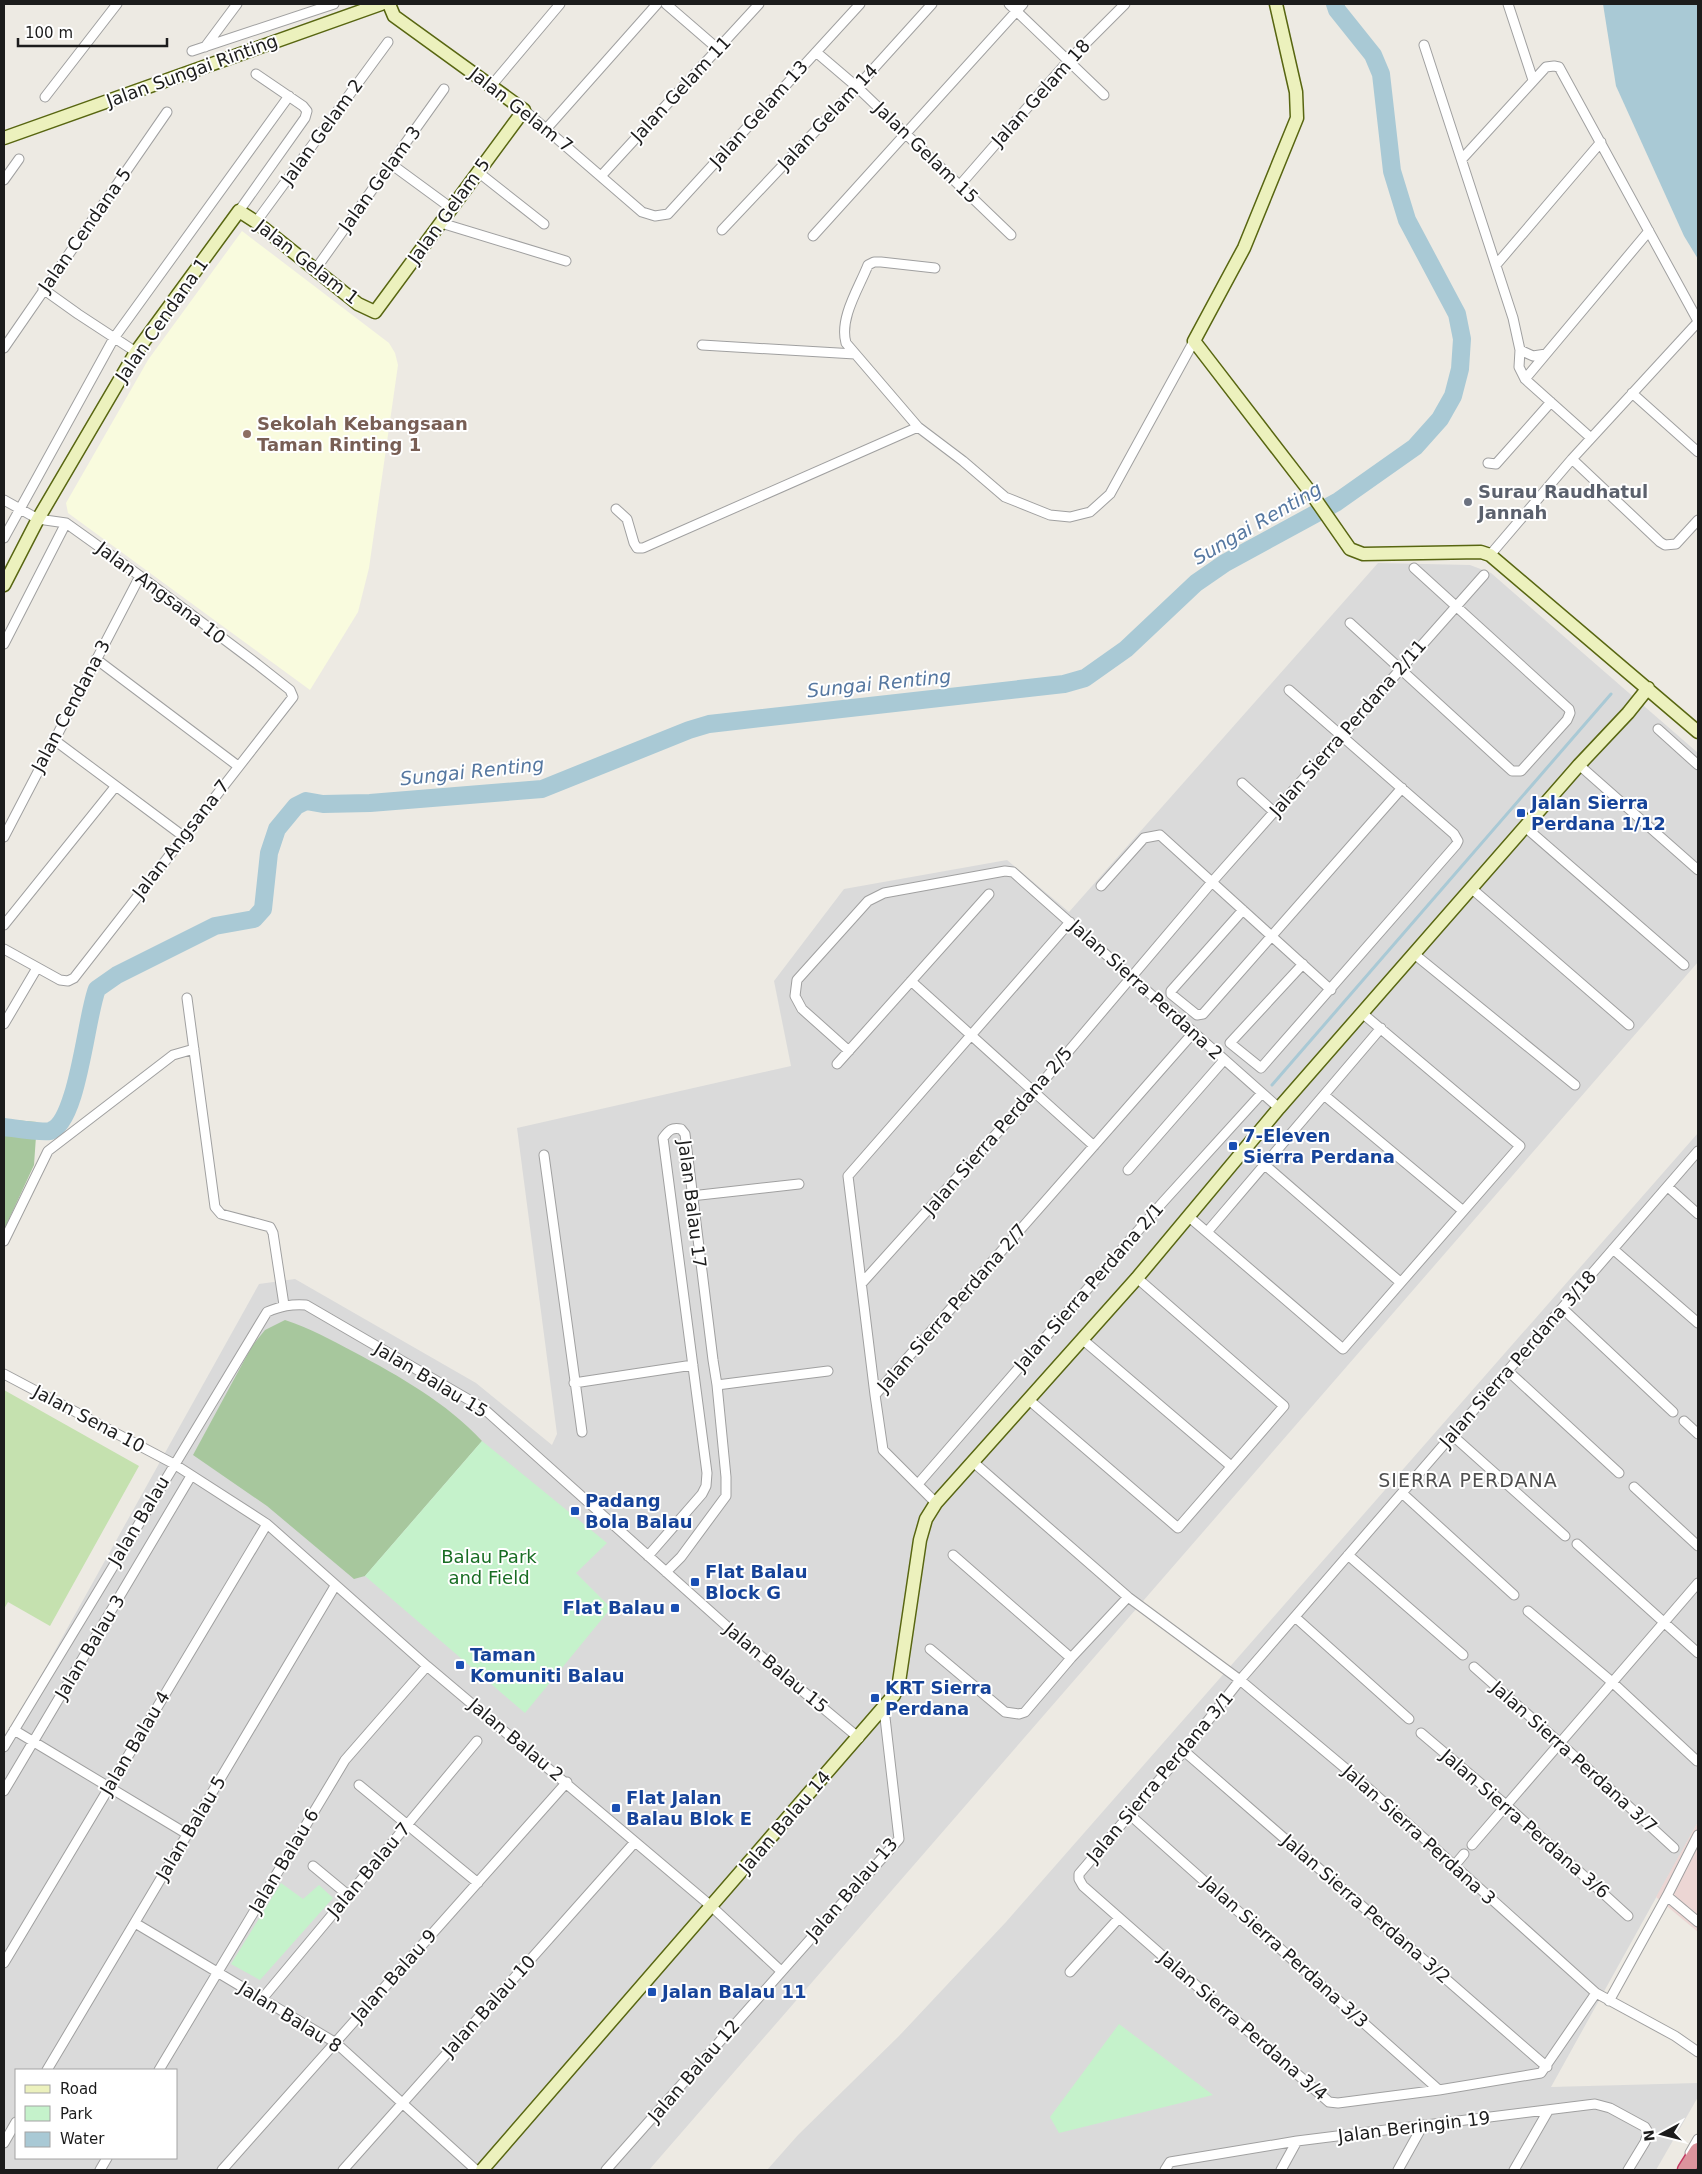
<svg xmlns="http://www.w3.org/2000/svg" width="1702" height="2174" font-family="'DejaVu Sans',sans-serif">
<rect width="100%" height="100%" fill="#edeae3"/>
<path fill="#dadada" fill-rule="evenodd" d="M1378,563l92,2 21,8 207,180v209l-1049,1208h-645v-428l255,-458 36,-5 181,104 76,62 5,-11 -40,-306 274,-62 -17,-85 70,-92 163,-29 62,52zM16,2070h160v88h-160z
M1698,1133v689l-147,265 147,-4v14l-42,73h-889l31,-35 101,-99 107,-114z"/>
<path fill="#ecd6d4" d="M1698,1822v110l-42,-35z"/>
<path fill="#f9fbde" d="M242,231l147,112 6,10 3,12 -29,203 -11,44 -48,78 -242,-177 -2,-10 82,-143z"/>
<path fill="#c5e1af" d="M4,1390l135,76 -89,160 -42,-24 -4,7z"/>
<path fill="#a7c79d" d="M4,1119l33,3 -3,43 -30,65z
M285,1320c25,8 46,20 69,32 45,24 93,51 128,89l-117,135 -11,3 -87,-73 -74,-51 59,-109 13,-16z"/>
<path fill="#c5f2cb" d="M482,1441l125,102 -31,30 35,35 -86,105 -160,-137z
M281,1883l22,16 16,-14 14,13 -73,82 -29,-16z
M1119,2024l94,71 -154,38 -9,-16z"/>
<path fill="#a9c9d5" d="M1603,4h95v255l-14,-23 -68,-150z"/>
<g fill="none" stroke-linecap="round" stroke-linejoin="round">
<path stroke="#a9c9d5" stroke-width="3" d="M1272,1085l339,-391"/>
<path stroke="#a9c9d5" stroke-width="18" d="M4,1127c9,1 38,6 46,4 28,-8 36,-115 47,-142l20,-14 98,-49 39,-7 9,-10 6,-56 8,-24 19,-23 10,-5 17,3 47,-1 172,-14 147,-59 20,-6 355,-40 21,-6 41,-29 70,-66 29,-20 112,-61 78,-55 25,-28 13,-23 7,-27 2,-30 -5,-25 -50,-94 -15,-49 -11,-97 -8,-19 -36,-45 -2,-6"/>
<g stroke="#a0a0a0" stroke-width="11">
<path id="street" d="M666,4l52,45
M1009,4l95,91
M1508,4l25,76
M1424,45l89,273 7,32 -1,17 6,12 66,59
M205,47l32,-43
M192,51l142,-47
M816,52l41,35 154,148
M491,86l69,-82
M45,97l72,-93
M524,110l118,102 13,4 13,-2 192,-210
M547,128l110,-124
M1462,159l84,-92 8,-1 5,1 139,254
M391,164l60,44
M478,172l66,52
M602,175l157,-171
M4,180l15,-21
M960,185l108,-124 57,-57
M239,211l66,-93 2,-7 -4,-5 -47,-32
M256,222l132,-180
M441,223l125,38
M722,230l135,-143 75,-83
M813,236l210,-232
M1496,265l105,-123
M315,270l129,-181
M43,289l35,25 58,38
M702,345l153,9
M4,348l163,-236
M1520,350l13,6 13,-2
M1525,379l124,-148
M1632,393l66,59
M918,427l-72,-84c-7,-25 13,-55 22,-78l6,-3h7l54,6
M1572,459l88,83 5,3 11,-1 22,-24
M1488,463l8,1 55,-62
M4,500l34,19 28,4 74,53 117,88 33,26 3,7 -219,281 -6,3 -8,-1 -56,-31
M616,509l11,10 7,24 3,5h6l275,-121 45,34 42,36 45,18 20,2 20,-5 20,-18 84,-153
M4,538l110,-200 175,-242
M1490,555l82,-96 126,-137
M1350,623l162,148h9l46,-51 3,-7 -1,-4 -155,-141
M4,644l62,-121
M96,659l142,107
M1289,690l165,144 4,7 -2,4 -195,223 -31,-25 73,-79
M1658,729l40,36
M53,739l130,97
M1579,765l119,105
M1242,783l32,29
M1525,827l159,138
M4,837l136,-261
M1101,886l43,-48 16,-3 171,155
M1471,888l158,137
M1243,910l-72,81v3l26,21 6,-1 199,-226
M4,925l111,-138
M1413,953l162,132
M911,981l183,165
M187,998l28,209 6,7 49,13 3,6 11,72
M4,1024l33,-56
M849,1051l-47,-42 -7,-13 2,-16 71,-79 16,-8 121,-22 8,1 266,236
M837,1064l152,-170
M1324,1095l138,115
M544,1155l38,277
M1265,1165l135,117
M1128,1170l96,-110
M1668,1187l30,27
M691,1196l108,-12
M1188,1216l155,133 177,-203 -158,-133
M1208,1231l173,-203
M4,1241l44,-90 125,-96 21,-6
M1613,1249l85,74
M862,1283l172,-191 178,-210 272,-307
M1562,1308l111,104
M1082,1339l149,127
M1508,1371l111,102
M4,1374l170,90 93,60 160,142 284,240 70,65
M574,1383l119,-18
M717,1385l111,-14
M875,1395l-27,-219 222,-254
M1029,1400l149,128 106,-122 -147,-128
M1684,1421l14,13
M1452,1435l113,101
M972,1461l156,136 112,83 118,99 238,214 79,43 23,16
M918,1484l245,-282 99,-109
M1634,1487l64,59
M1402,1493l112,102
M936,1503l-53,-53 -8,-55 318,-362
M1577,1544l121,109
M953,1555l118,103
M1348,1555l115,100
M648,1556l54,-62 4,-8 1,-13 -44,-335c6,-8 9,-11 18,-9l4,5 28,226 4,25 9,92v19l-45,61 -15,15
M1528,1611l84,71 85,79
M1295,1617l114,102
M930,1649l75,63 14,2 6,-2 46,-54 57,-61
M1474,1667l86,76 114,105
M14,1730l173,104
M1421,1733l85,72 122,111
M4,1747l263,-435c14,-6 24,-8 39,-7l177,103 267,239 109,91
M1184,1751l363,316
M359,1785l119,98
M4,1791l187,-315
M1130,1815l309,275
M1472,1845l226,-262
M313,1866l35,29
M1454,1866l10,-12
M1667,1896l31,26
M135,1923l201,120 140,127
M4,1963l263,-439
M1070,1972l49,-54
M1596,1993l-55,80 -102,17 -101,13 -9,-1 -246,-216 -4,-7v-5l105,-123 56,-71 458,-529
M262,1999l215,-258
M1609,2001l58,-105 31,-61
M47,2070l288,-484
M159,2070l186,-310 82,-94
M4,2143l12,-21
M1690,2153l8,-14
M100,2170l7,-12
M222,2170l345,-388
M343,2170l292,-328
M606,2170l293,-331 -15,-130
M1165,2170l5,-8 127,-21 298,-37 15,4 35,19 3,5 -3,10 -17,28
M1281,2170l16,-29
M1398,2170l25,-45
M1514,2170l34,-59"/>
</g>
<g stroke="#586611" stroke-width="15">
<path id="secondary" d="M1276,4l20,88 1,26 -53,130 -50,93 117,152 39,56 13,5 118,-2 9,3 208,177
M4,138l377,-134
M4,585l34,-66 98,-167 103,-141 17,11 102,82 17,8 149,-202 -130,-94 -5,-12
M482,2170l412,-475 5,-13 21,-142 6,-21 10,-16 201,-225 142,-170 300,-343 49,-52 20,-25"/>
</g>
<g stroke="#c33861" stroke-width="19">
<path id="highway" d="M1686,2170l12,-19"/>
</g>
<use href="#street" stroke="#fff" stroke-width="9"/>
<use href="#secondary" stroke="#ecf1bd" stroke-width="12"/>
<use href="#highway" stroke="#db949d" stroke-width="16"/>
</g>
<circle fill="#8d6e63" stroke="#fff" stroke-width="2" cx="247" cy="434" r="5"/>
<circle fill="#6b7280" stroke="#fff" stroke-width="2" cx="1468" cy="502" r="5"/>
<g fill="#1a4fb4" stroke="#fff" stroke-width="2">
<rect x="1516" y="808" width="10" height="10" rx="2.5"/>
<rect x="1228" y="1141" width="10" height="10" rx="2.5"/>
<rect x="570" y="1506" width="10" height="10" rx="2.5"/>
<rect x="690" y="1577" width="10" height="10" rx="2.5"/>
<rect x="670" y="1603" width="10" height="10" rx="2.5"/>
<rect x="455" y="1660" width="10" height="10" rx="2.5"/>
<rect x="870" y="1693" width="10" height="10" rx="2.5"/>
<rect x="611" y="1803" width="10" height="10" rx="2.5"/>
<rect x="647" y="1987" width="10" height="10" rx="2.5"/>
</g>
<g text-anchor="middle" stroke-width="4" stroke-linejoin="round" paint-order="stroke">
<g font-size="18" fill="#1c1c1c" stroke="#fff">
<text transform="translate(192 71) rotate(-20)" y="6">Jalan Sungai Rinting</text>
<text transform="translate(681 89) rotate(-47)" y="6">Jalan Gelam 11</text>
<text transform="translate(1041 93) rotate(-48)" y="6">Jalan Gelam 18</text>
<text transform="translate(521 110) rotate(38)" y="6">Jalan Gelam 7</text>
<text transform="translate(759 114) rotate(-48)" y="6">Jalan Gelam 13</text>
<text transform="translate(828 117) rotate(-47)" y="6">Jalan Gelam 14</text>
<text transform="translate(322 132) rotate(-54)" y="6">Jalan Gelam 2</text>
<text transform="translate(926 153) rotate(44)" y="6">Jalan Gelam 15</text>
<text transform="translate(380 179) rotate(-54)" y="6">Jalan Gelam 3</text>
<text transform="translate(449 211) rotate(-54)" y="6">Jalan Gelam 5</text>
<text transform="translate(85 230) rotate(-55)" y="6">Jalan Cendana 5</text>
<text transform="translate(307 262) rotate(38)" y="6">Jalan Gelam 1</text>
<text transform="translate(162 320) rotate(-55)" y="6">Jalan Cendana 1</text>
<text transform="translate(161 593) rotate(37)" y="6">Jalan Angsana 10</text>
<text transform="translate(71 706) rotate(-62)" y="6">Jalan Cendana 3</text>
<text transform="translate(1348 728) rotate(-49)" y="6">Jalan Sierra Perdana 2/11</text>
<text transform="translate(181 839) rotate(-52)" y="6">Jalan Angsana 7</text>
<text transform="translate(1146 990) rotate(42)" y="6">Jalan Sierra Perdana 2</text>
<text transform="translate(998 1131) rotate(-49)" y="6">Jalan Sierra Perdana 2/5</text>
<text transform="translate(692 1204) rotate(83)" y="6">Jalan Balau 17</text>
<text transform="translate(1089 1287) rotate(-49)" y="6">Jalan Sierra Perdana 2/1</text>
<text transform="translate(952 1308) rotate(-49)" y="6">Jalan Sierra Perdana 2/7</text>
<text transform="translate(1518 1359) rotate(-49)" y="6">Jalan Sierra Perdana 3/18</text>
<text transform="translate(431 1380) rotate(31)" y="6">Jalan Balau 15</text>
<text transform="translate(89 1419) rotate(28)" y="6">Jalan Sena 10</text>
<text transform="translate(139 1521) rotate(-59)" y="6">Jalan Balau</text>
<text transform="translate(90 1647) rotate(-59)" y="6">Jalan Balau 3</text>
<text transform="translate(776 1668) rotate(40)" y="6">Jalan Balau 15</text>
<text transform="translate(516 1740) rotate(40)" y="6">Jalan Balau 2</text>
<text transform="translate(135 1743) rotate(-59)" y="6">Jalan Balau 4</text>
<text transform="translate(1574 1757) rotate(42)" y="6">Jalan Sierra Perdana 3/7</text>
<text transform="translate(1160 1777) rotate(-50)" y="6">Jalan Sierra Perdana 3/1</text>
<text transform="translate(785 1822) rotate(-49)" y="6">Jalan Balau 14</text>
<text transform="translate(1525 1824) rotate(41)" y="6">Jalan Sierra Perdana 3/6</text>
<text transform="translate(191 1828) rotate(-59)" y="6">Jalan Balau 5</text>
<text transform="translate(1419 1835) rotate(42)" y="6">Jalan Sierra Perdana 3</text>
<text transform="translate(284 1861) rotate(-59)" y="6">Jalan Balau 6</text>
<text transform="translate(369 1870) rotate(-50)" y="6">Jalan Balau 7</text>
<text transform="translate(852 1889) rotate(-49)" y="6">Jalan Balau 13</text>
<text transform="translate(1366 1909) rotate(41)" y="6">Jalan Sierra Perdana 3/2</text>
<text transform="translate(1285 1952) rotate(42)" y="6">Jalan Sierra Perdana 3/3</text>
<text transform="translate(394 1976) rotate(-48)" y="6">Jalan Balau 9</text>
<text transform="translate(489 2006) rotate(-48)" y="6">Jalan Balau 10</text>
<text transform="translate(290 2017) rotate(32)" y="6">Jalan Balau 8</text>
<text transform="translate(1243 2026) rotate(41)" y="6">Jalan Sierra Perdana 3/4</text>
<text transform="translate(694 2071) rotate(-49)" y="6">Jalan Balau 12</text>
<text transform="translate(1414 2127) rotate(-7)" y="6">Jalan Beringin 19</text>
</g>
<g font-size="18" font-weight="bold" fill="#785e54" stroke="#fff" text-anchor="start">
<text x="257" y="430">Sekolah Kebangsaan<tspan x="257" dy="21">Taman Rinting 1</tspan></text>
</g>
<g font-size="18" font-weight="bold" fill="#5b616d" stroke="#fff" text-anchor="start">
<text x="1478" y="498">Surau Raudhatul<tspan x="1478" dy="21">Jannah</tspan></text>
</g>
<g font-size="18" font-weight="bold" fill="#164399" stroke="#fff" text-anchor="start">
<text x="1531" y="809">Jalan Sierra<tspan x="1531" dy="21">Perdana 1/12</tspan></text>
<text x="1243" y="1142">7-Eleven<tspan x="1243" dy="21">Sierra Perdana</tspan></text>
<text x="585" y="1507">Padang<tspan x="585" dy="21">Bola Balau</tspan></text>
<text x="705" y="1578">Flat Balau<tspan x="705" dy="21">Block G</tspan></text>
<text x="665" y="1614" text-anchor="end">Flat Balau</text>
<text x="470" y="1661">Taman<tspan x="470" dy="21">Komuniti Balau</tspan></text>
<text x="885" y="1694">KRT Sierra<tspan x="885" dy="21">Perdana</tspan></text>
<text x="626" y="1804">Flat Jalan<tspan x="626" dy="21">Balau Blok E</tspan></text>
<text x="662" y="1998">Jalan Balau 11</text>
</g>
<g font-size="18" fill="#186d23" stroke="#fff">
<text x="489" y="1563">Balau Park<tspan x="489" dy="21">and Field</tspan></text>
</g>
<g font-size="19" font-style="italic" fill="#5577a0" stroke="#fff">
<text transform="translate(1257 523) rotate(-30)" y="7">Sungai Renting</text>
<text transform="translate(879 683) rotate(-6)" y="7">Sungai Renting</text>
<text transform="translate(472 771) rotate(-6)" y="7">Sungai Renting</text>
</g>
<g font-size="19" letter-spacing="1" fill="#4f4f4f" stroke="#fff">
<text x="1468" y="1487">SIERRA PERDANA</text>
</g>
</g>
<rect width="1702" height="2174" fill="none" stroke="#1c1c1c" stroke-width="10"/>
<rect x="15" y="2069" width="162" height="90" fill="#ffffff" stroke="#a4a4a4"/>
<rect x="25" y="2085" width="25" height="8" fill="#ecf1bd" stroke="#a4a4a4"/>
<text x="60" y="2094" font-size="15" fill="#1c1c1c">Road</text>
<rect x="25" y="2106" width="25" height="15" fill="#c5f2cb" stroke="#a4a4a4"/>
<text x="60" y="2119" font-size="15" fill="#1c1c1c">Park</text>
<rect x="25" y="2132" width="25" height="15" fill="#a9c9d5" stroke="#a4a4a4"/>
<text x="60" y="2144" font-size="15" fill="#1c1c1c">Water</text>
<g transform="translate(1662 2134) rotate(263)" stroke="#ffffff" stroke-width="4" paint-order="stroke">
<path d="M0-4L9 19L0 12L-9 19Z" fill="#1c1c1c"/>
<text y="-8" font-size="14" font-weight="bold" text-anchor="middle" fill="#1c1c1c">N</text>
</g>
<path d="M18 38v8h149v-8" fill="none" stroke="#1c1c1c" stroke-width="2.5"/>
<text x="25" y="38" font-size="15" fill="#1c1c1c" stroke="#ffffff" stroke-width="4" paint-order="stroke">100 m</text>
</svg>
